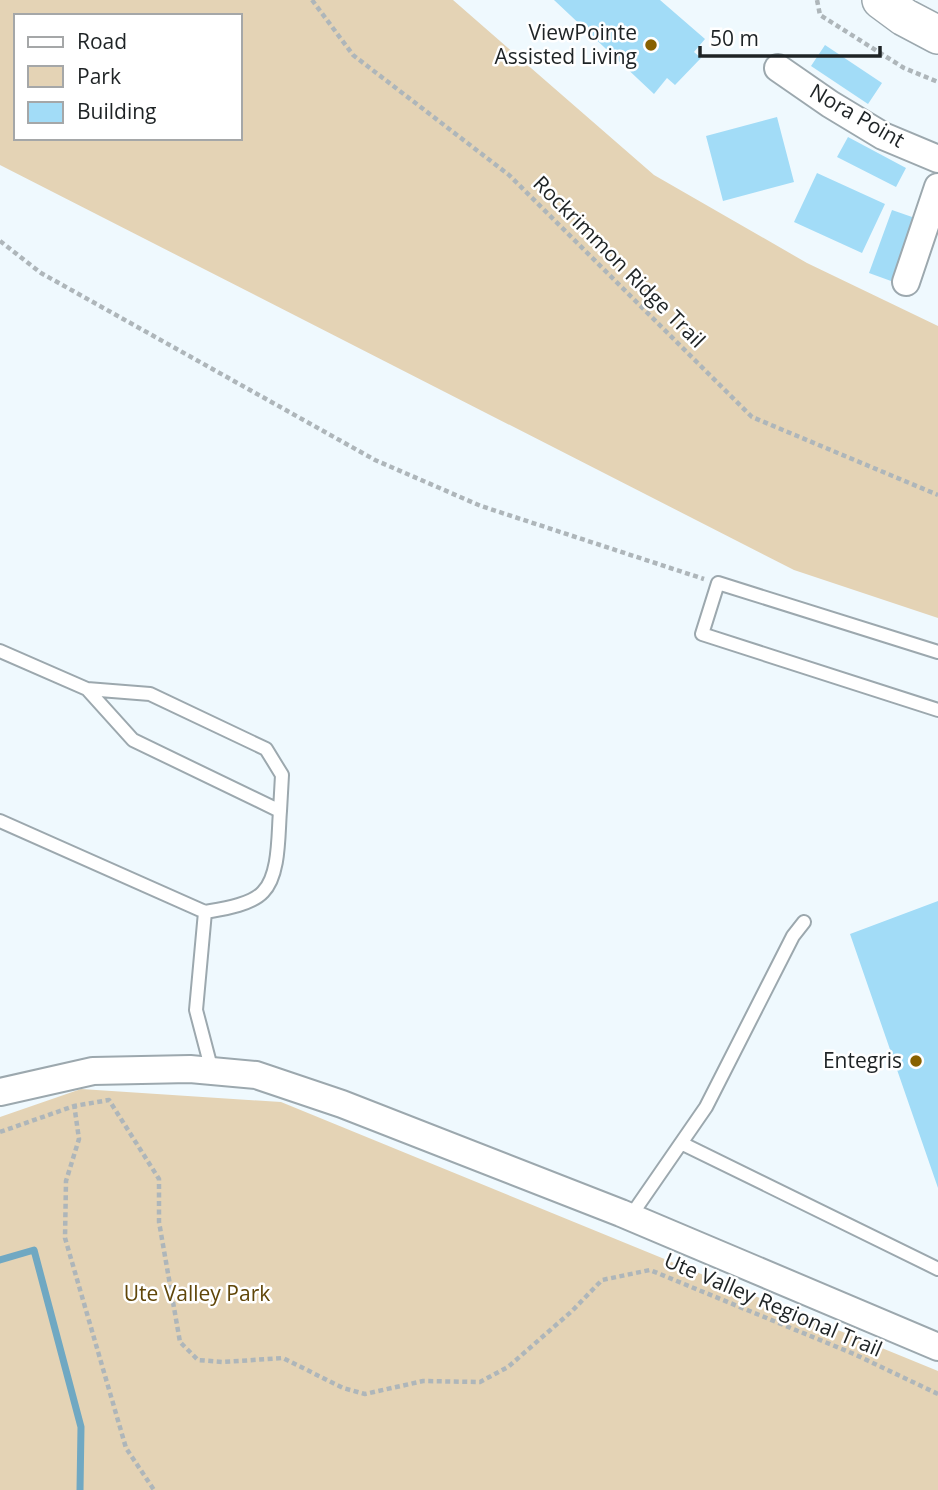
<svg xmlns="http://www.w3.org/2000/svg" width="938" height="1490" font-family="'Open Sans',sans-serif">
<rect width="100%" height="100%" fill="#eff9fe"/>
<path fill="#e4d3b5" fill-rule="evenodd" d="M0,0h453l201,175 153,88 131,63v292l-144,-48 -794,-405zM16,16h224v122h-224z
M81,1089l200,13 657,269v119h-938v-373z"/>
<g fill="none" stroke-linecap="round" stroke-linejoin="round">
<path stroke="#70a8c2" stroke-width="7" d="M0,1260l34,-10 47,177 -1,63"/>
</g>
<path fill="#a2dcf7" d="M554,0h106l45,39 -11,13 7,6 -26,27 -8,-7 -13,16z
M825,45l57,38 -14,21 -57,-38z
M777,117l17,65 -71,19 -17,-65z
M848,137l58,31 -10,19 -59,-30z
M817,173l68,31 -23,49 -68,-31z
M892,210l23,8 -24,63 -22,-8z
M938,901v287l-88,-254z"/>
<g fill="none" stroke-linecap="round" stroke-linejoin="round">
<g stroke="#9ca8ae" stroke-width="16">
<path id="service" d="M0,651l87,38 46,51 147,71c-2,23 0,64 -17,81 -12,13 -41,17 -58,20l-9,98 16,61
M938,652l-220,-69 -16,51 236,76
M87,689l63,5 116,55 16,26 -2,36
M0,821l205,91
M681,1143l257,126
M630,1217l76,-110 87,-171 11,-14"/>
</g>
<g stroke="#9ca8ae" stroke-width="30">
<path id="minor" d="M778,68l52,36 53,32 55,23
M906,282l32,-95
M0,1092l93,-21 97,-2 66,6 86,29 279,109 317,134"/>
</g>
<g stroke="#9ca8ae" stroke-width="40">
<path id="secondary" d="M881,0l23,17 34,18"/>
</g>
<path stroke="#aeb6ba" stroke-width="4.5" stroke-dasharray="5 3.5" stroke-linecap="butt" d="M312,0l41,55 156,120 243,242 186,78
M817,0l3,15 84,53 34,14
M0,241l41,32 334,187 106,46 223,73
M74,1104l5,35 -13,42 -1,57 61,210 28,42
M0,1132l74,-26 35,-6 50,79v43l21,120 18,18 25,2 60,-4 60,30 22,6 58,-13 57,1 28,-15 64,-56 30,-31 48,-10 204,84 84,40"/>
<use href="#service" stroke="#fff" stroke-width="12"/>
<use href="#minor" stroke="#fff" stroke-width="26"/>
<use href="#secondary" stroke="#fff" stroke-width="37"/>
</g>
<g fill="#886100" stroke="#fff" stroke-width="2.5">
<circle cx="651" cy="45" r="7"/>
<circle cx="916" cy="1061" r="7"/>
</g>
<g text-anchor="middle" stroke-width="5" stroke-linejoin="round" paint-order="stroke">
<g font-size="21" fill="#1e2325" stroke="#fff" text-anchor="end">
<text x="637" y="40">ViewPointe<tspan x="637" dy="24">Assisted Living</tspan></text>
<text x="902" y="1068">Entegris</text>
</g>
<g font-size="21" fill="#1e2325" stroke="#fff">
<text transform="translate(857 116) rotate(30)" y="7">Nora Point</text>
<text transform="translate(619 262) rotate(45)" y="7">Rockrimmon Ridge Trail</text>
<text transform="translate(773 1305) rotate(23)" y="7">Ute Valley Regional Trail</text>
</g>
<g font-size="21" fill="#604609" stroke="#fff">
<text x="197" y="1301">Ute Valley Park</text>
</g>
</g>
<rect x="14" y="14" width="228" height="126" fill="#ffffff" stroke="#a5a7a8" stroke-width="2"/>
<rect x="28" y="37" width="35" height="10" fill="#ffffff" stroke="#a5a7a8" stroke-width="2"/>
<text x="77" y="49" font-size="21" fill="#1e2325">Road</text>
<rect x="28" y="66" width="35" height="21" fill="#e4d3b5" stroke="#a5a7a8" stroke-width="2"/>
<text x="77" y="84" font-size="21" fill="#1e2325">Park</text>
<rect x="28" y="102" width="35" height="21" fill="#a2dcf7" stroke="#a5a7a8" stroke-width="2"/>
<text x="77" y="119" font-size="21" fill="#1e2325">Building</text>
<path d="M700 46v10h180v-10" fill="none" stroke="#1e2325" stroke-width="3.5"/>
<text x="710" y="46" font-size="21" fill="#1e2325" stroke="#ffffff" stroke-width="5" paint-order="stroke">50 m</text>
</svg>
